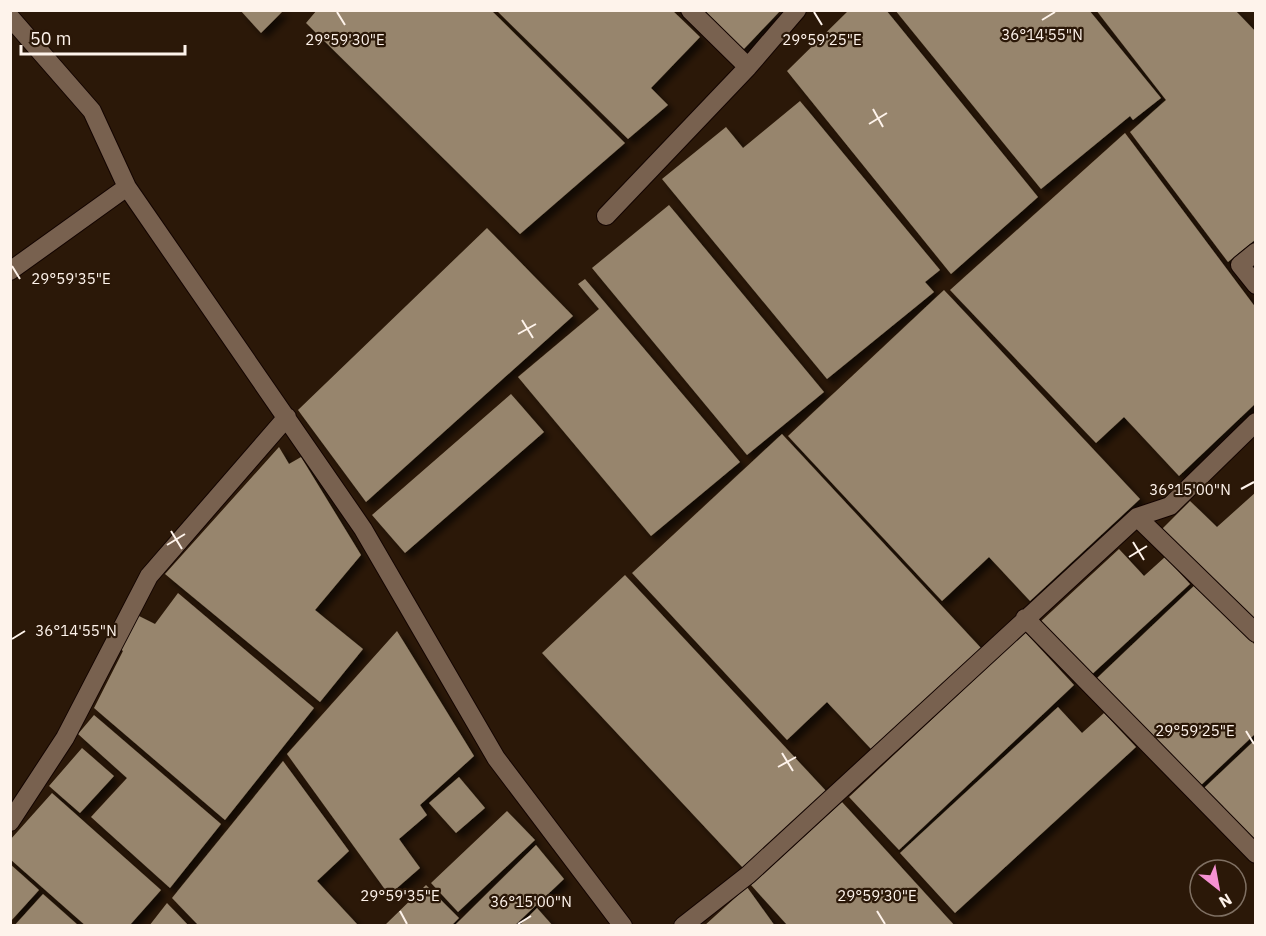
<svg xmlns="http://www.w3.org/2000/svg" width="1266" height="936" font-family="'IBM Plex Sans',sans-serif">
<defs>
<filter id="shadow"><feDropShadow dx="5.5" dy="5.5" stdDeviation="3" flood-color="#0009"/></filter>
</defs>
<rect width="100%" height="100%" fill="#2b1808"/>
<path fill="#97856d" filter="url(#shadow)" d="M240,10h44l-23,23z
M317,10h174l134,133 -105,91 -214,-211z
M496,10h176l28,27 -49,51 17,17 -40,34z
M701,10h80l-39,41z
M849,10h37l152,187 -87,77 -164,-203z
M895,10h194l72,88 -28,22 -3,-4 -89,73z
M1096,10h139l21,22v207l-28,23 -98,-130 36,-32z
M800,101l140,169 -15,12 9,10 -107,87 -165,-200 64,-52 17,21z
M1125,133l131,175v95l-77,73 -55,-59 -28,26 -146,-153z
M669,205l155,187 -77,63 -155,-187z
M487,228l86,88 -207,186 -68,-92z
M585,279l155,183 -89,74 -133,-159 81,-68 -21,-25z
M944,290l196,209 -110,102 -41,-44 -47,44 -154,-165z
M511,394l33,38 -139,121 -33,-38z
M782,434l199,214 -110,101 -44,-47 -40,38 -155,-167z
M279,447l10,17 12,-7 60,98 -46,55 48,39 -43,53 -155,-128z
M1256,492v132l-96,-93 30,-30 27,26z
M1119,549l25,27 21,-19 25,27 -101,93 -50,-54z
M625,575l202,217 -83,77 -202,-216z
M1196,584l60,62v87l-58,55 -103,-108z
M178,593l136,115 -89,112 -131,-112 29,-57 -5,-4 17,-33 20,10z
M397,631l77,125 -54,49 7,10 -28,24 21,29 -31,27 -102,-141z
M1025,632l49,53 -175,165 -50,-53z
M1058,707l24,26 22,-20 32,34 -181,166 -55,-60z
M94,715l127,109 -51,64 -79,-71 36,-39 -49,-44z
M1256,739v105l-53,-55z
M82,748l32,28 -34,37 -31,-27z
M283,761l66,90 -32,30 40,43 -158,2 -27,-28z
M459,777l26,31 -29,25 -27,-30z
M52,793l109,97 -32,36h-43l-76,-67v-19z
M842,802l113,124h-167l-37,-41z
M507,811l28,29 -77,72 -27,-29z
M536,845l28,34 -50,47h-60z
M10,864l29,26 -29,32z
M426,885l33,33 -8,8h-67z
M747,887l28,39h-71z
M43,894l36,32h-65z
M167,903l22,23h-40z
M537,908l16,18h-34z"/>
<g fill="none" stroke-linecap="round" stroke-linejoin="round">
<g stroke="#130400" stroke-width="20">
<path id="minor" d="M690,10l58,57
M10,17l82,94 35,76 236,342 133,229 127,168
M606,216l142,-149 49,-57
M1256,252l-16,13 16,20
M10,271l117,-84
M1137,517l119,116
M1025,618l231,236
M10,822l55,-84 84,-162 138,-159
M683,926l65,-51 389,-358 33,-11 86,-84"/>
</g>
<use href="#minor" stroke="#78614f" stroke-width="18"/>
</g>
<path fill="none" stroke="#fef3eb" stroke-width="2" d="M337,12l8,13M814,12l8,13M1042,20l13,-8M873,109l10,18M869,124l18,-11M12,266l8,13M522,320l11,18M518,334l18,-10M1241,489l13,-7M171,531l11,18M1133,542l11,18M167,545l18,-11M1129,557l18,-11M12,639l13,-8M1246,731l8,13M782,753l11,18M778,767l18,-10M400,911l7,13M877,911l8,13M518,924l13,-8"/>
<g font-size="15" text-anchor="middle" fill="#fef3eb" stroke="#2b1808" stroke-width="4.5" stroke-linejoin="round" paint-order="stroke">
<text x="1042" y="40">36°14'55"N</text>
<text x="345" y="45">29°59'30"E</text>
<text x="822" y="45">29°59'25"E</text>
<text x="71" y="284">29°59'35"E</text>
<text x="1190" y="495">36°15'00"N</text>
<text x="76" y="636">36°14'55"N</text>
<text x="1195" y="736">29°59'25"E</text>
<text x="400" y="901">29°59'35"E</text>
<text x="877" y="901">29°59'30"E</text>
<text x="531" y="907">36°15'00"N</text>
</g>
<rect width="1266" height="936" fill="none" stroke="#fef3eb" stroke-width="24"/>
<g transform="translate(1218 888) rotate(149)"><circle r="28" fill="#2b1808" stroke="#7f7063" stroke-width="1.5"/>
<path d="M0-4.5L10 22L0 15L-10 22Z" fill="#f591d2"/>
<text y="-9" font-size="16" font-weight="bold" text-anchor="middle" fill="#fef3eb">N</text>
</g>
<path d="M21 45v9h164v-9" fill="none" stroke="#fef3eb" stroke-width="3"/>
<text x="30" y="45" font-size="18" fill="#fef3eb" stroke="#2b1808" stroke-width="4.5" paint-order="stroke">50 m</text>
</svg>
